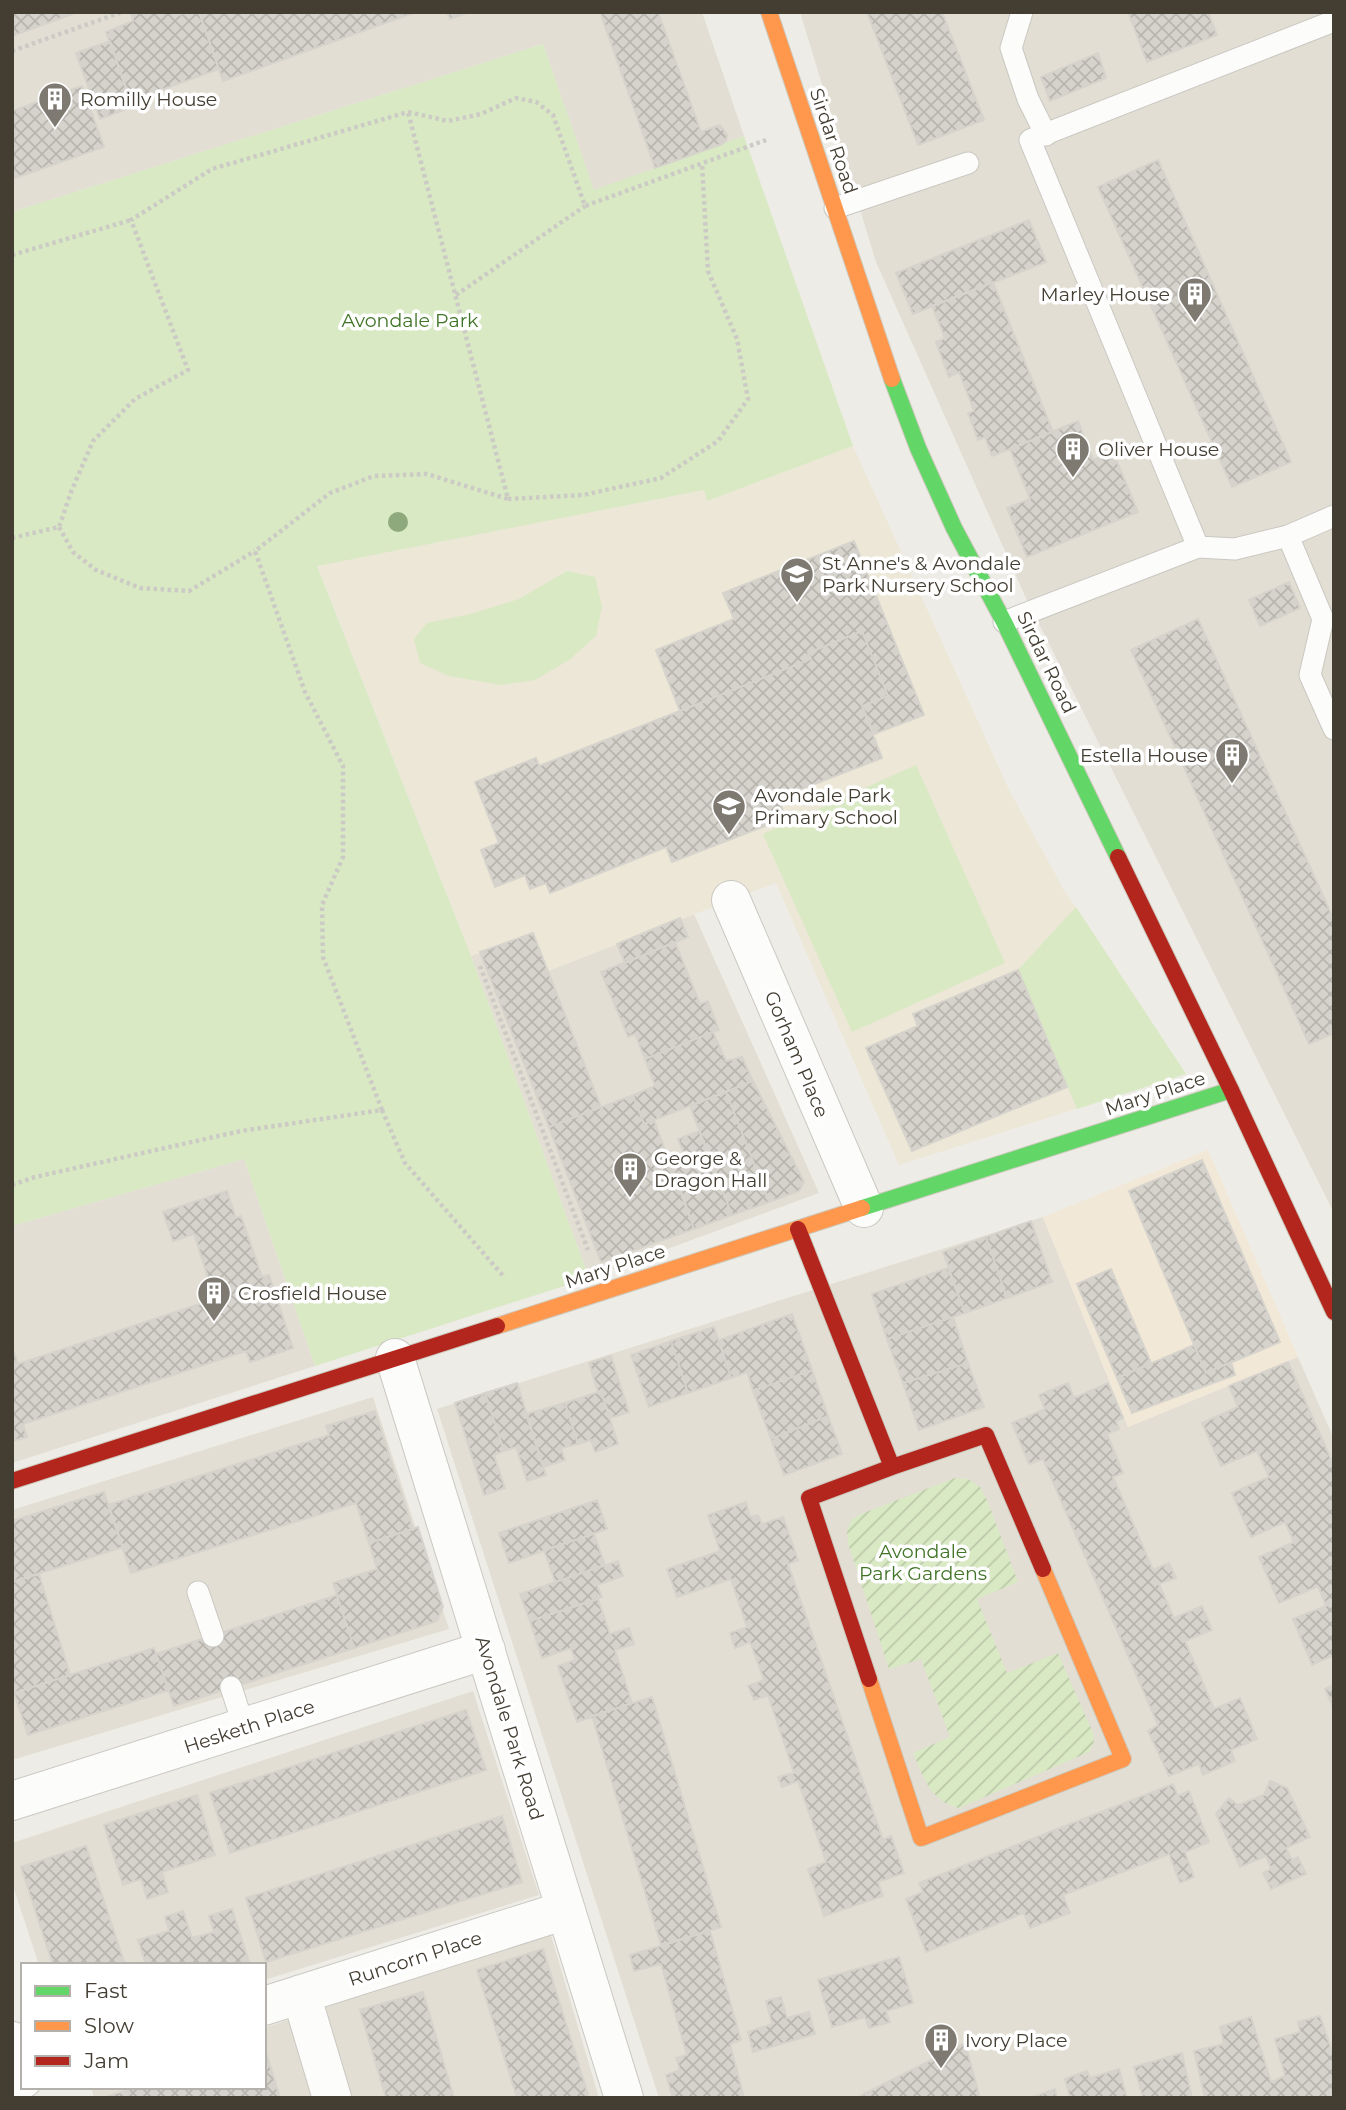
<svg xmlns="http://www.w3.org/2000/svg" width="1346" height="2110" font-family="Montserrat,sans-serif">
<defs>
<pattern id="garden-furrows" width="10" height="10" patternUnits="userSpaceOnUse" patternTransform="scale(1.75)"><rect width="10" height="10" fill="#d9e9c4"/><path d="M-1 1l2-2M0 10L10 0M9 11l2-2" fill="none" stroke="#bbc9a9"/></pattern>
<pattern id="building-cross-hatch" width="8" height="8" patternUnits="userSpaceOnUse" patternTransform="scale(1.75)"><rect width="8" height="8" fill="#d6d3cd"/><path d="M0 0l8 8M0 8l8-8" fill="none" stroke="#b9b6b0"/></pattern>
</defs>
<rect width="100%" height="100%" fill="#eeece6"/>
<path fill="#e2ded3" d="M12,12h690l42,124 -150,55 -51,-147 -531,168z
M800,12h534v1196l-2,1 -307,-613 -149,-334z
M694,914l125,279 -230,85 -118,-322 62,-23 15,38z
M244,1159l71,207 -303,97v-237z
M1043,1217l85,210 170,-70 36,82v659h-675l-222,-689z
M373,1397l76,232 -437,131v-250z
M473,1691l66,204 -275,85v-15h-225l-27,-82v-40z
M550,1932l49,166h-505l-3,-11h173v-59z"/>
<path fill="#f2e8d7" d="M1208,1150l90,207 -170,70 -85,-210z"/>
<path fill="#ece7d7" d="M853,446l156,344 55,100 122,184 -287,91 -123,-282 -229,88 -14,-38 -62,23 -154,-391 387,-75 3,11z"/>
<path fill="#d9e9c4" d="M543,44l51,146 150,-54 109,310 -146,55 -3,-11 -387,76 154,390 118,322 -274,88 -71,-207 -232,67v-1014z
M567,571l28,6 7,29 -6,30 -27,24 -34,20 -34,5 -52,-9 -29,-13 -6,-24 13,-16 44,-9 48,-15z
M916,765l89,198 -153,69 -89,-198z
M1076,907l110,167 -109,35 -59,-139z"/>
<path fill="url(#garden-furrows)" d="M955,1478l13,1 12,8 7,13 31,82 -41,17 30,74 51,-20 35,80 1,9 -5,10 -130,56c-29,-7 -35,-30 -46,-55l37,-16 -29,-78 -32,10 -41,-126 -1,-11 4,-12 10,-6z"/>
<path fill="url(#building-cross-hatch)" stroke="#d6d3cc" stroke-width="2" d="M12,12h66l-66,24z
M131,12h44l1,4 10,-4h13l20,57 -88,32 -25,-69 27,-11z
M199,12h217l-193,69z
M447,12h22l-19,7z
M600,12h58l43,120 19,-7 7,10 -1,6 -4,3 -67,24z
M867,12h75l42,108 -66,25z
M1128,12h80l9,23 -70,27z
M110,41l22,66 -32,12 -24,-66z
M1098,53l8,25 -56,23 -9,-24z
M82,86l22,61 -92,32v-68z
M1158,160l133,302 -59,25 -134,-300z
M1029,220l17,42 -133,52 -17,-41z
M993,282l60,150 -61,24 -7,-19 -7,3 -10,-27 6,-2 -15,-39 -10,5 -13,-35 9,-4 -13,-32z
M1078,421l15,39 20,-8 25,60 -111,45 -20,-49 23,-9 -20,-50z
M854,541l70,174 -50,19 -12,-28 26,-10 -26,-65 -54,22 3,6 -131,52 -24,-61 78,-31 -11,-26z
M1289,582l11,26 -40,18 -11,-26z
M1198,619l136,301v113l-25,11 -178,-394z
M862,631l26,65 -26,10 20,52 -104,40 8,20 -114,44 -6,-15 -116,46 -4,-10 -16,6 -5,-14 -30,12 -14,-37 18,-7 -24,-61 61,-24 3,8 141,-55 131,-52 -3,-6z
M680,918l8,19 -63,26 -8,-19z
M533,933l68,174 -52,20 -69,-175z
M675,942l25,62 8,-3 11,29 -74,29 -10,-25 -7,3 -27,-65z
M1018,970l49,117 -155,64 -46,-103 52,-22 -5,-12z
M713,1032l13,29 16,-4 11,24 -109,43 -11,-29 22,-9 -10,-27z
M753,1081l51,101 -5,9 -30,11 -43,-110z
M726,1092l43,110 -37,13 -42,-109z
M633,1095l11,29 10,-4 40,109 -93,33 -52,-135z
M699,1131l33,84 -38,14 -21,-61 14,-6 -9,-23z
M1202,1160l78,182 -74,31 -77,-182z
M227,1191l9,27 5,-2 21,61 7,-2 24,73 -43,14 -4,-11 -223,73 4,13 -15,4v-94l6,17 197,-65 -21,-65 -21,7 -10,-29z
M1031,1221l21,61 -45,16 -21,-61z
M986,1237l21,61 -42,15 -22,-61z
M948,1268l17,45 -78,26 -15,-45z
M1111,1269l40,94 -34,15 -40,-94z
M792,1314l20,56 -59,21 -6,-19 -16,6 -12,-38z
M953,1317l15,46 -65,20 -16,-44z
M714,1327l17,51 -43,15 -17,-52z
M671,1341l17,52 -39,14 -18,-52z
M1194,1345l12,28 25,-11 4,13 -103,38 -15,-35z
M611,1356l18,56 -19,6 -9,-27 -3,1 -9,-29z
M1288,1362l46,104v189l-22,10 -19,-46 33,-13 -8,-20 -39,17 -20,-46 35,-15 -9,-20 -34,15 -19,-44 37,-16 -12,-26 -36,15 -19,-43 36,-16 -9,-21z
M968,1363l16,44 -65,23 -16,-47z
M812,1370l16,46 -57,23 -18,-48z
M517,1383l29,92 -19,6 -11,-34 -12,4 -19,-58z
M1068,1383l6,15 34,-15 15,35 -7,3 3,8 -12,5 16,39 -10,4 40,93 16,-7 7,15 -17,6 15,34 28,-12 10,24 -27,11 29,68 26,-11 17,41 -26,11 4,11 -32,14 -4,-11 -30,12 -21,-45 10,-6 -115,-266 -14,5 -17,-41 33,-14 -6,-14z
M601,1391l17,53 -23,8 -4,-12 -13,4 -13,-41z
M485,1393l19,58 -10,4 11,33 -21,7 -29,-92z
M565,1403l13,41 -17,4 4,12 -22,7 -17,-53z
M375,1411l38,118 -44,14 -13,-40 -225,70 -23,-68 221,-70 -3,-9z
M828,1416l14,38 -58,21 -13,-36z
M104,1492l19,55 -111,35v-61z
M597,1500l10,29 -98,34 -10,-30z
M746,1502l4,15 8,-2 4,9 21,-7 15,43 -10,4 95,276 8,-4 13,37 -26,9 5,14 -59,20 -16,-47 18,-7 -28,-81 -16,6 -4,-10 16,-4 -26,-78 -14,5 -6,-14 16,-6 -14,-38 -15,6 -5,-15 17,-6 -16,-48 -54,18 -10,-28 53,-18 -12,-36z
M418,1527l25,80 -6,14 -83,27 -21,-65 44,-14 -8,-26z
M594,1534l11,31 -50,17 -11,-32z
M618,1561l5,15 -26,9 5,12 -72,24 -10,-27z
M39,1574l31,101 -56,18 -2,-7v-104z
M337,1595l17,53 -180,58 -18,-52z
M598,1599l12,35 19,-6 5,16 -19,6 17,53 -55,19 -19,-56 17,-6 -4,-12 -29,10 -12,-37z
M154,1648l15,42 -141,45 -14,-42z
M1334,1685v24l-9,-20z
M652,1697l69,230 -60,18 -69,-229z
M466,1710l20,60 -256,83 -20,-60z
M1270,1781l17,7 23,49 -24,11 6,12 6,-3 8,17 -35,15 -8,-16 8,-4 -5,-13 -26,11 -24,-53 13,-16 9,7 26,-10z
M1173,1784l5,12 11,-5 20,51 -24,10 9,25 -14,6 -11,-29 -106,41 7,18 -40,15 -6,-15 -98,39 -20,-53 17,-7 -4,-9z
M197,1795l18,60 -53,17 6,20 -21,7 -6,-20 -18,6 -19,-60z
M502,1816l20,66 -256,80 -20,-64z
M86,1846l39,119h-72l-32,-98z
M232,1909l18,56h-104l-8,-25 31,-9 -4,-14 18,-6 9,27 22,-6 -5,-16z
M710,1931l31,109 -11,4 14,54h-71l-7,-23 14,-5 -4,-12 11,-3 -26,-91 -27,7 -4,-16z
M543,1949l46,149h-72l-40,-128z
M899,1957l14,46 -27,8 4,11 -21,6 -4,-11 -33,10 -14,-47z
M423,1992l31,106h-68l-26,-88z
M781,1997l6,21 22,-6 6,22 -62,18 -5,-20 24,-8 -6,-23z
M1320,2016l14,41v41h-129l-11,-47 30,-7 -4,-17 31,-10 20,65 14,-6 -10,-37 25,-7 -2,-10z
M965,2043l15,55h-124z
M265,2049l15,49h-171l-1,-2 29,-9h127z
M1182,2053l10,45h-49l-9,-31z
M1119,2069l8,29h-57l-5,-19 22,-8 3,7z
M1055,2089l2,9h-27z"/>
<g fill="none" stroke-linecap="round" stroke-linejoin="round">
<g stroke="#cac8c2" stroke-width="23">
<path id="lane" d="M1022,12l-11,36 17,51 18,36
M1334,21l-304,119 168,407 37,2 53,-13 46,-20
M835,208l133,-45
M1288,536l35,83 -13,56 24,54
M1004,622l194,-75
M198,1592l15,44
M231,1687l13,40"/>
</g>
<g stroke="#cac8c2" stroke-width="40">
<path id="street" d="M731,900l133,308
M395,1358l229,740
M12,1801l474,-151
M301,1994l31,104
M264,2006l302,-96
M12,2041l11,38"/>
</g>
<g stroke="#cdc9bd" stroke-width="18">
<path id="fast" d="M892,379l26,69 36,80 50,94 114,235
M862,1208l369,-118"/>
</g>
<g stroke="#cdc9bd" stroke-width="18">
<path id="slow" d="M769,12l123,367
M497,1326l365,-118
M869,1679l52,159 202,-79 -80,-190"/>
</g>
<g stroke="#cdc9bd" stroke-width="18">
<path id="jam" d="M1118,857l113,233 103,222
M798,1229l94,238 94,-32 57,134
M12,1481l485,-155
M869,1679l-60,-181 83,-31"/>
</g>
<path stroke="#cccac5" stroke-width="4.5" stroke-dasharray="3.5 3.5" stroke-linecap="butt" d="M12,51l110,-39
M12,255l119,-35
M456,295l129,-89
M508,499l75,-4 78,-17 57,-37 30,-42 -11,-60 -29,-68 -6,-108
M59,527l14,25 23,18 44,18 49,3 66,-40
M12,538l47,-11 12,-35 22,-51 42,-42 53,-29 -57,-150 81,-51 196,-57 40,9 33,-7 35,-16 20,4 17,13 32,91 181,-66
M480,966l108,284
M382,1110l23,53 100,115
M12,1185l23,-8 206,-46 141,-21 -59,-153 -1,-52 21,-48v-91l-38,-74 -50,-141 75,-58 44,-17 53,-2 81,25 -100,-387"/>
<use href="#lane" stroke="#fcfcfb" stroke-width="21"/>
<use href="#street" stroke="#fcfcfb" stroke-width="38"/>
<use href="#fast" stroke="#63d668" stroke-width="16"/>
<use href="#slow" stroke="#ff974d" stroke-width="16"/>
<use href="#jam" stroke="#b3261e" stroke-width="16"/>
</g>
<circle fill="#8eaa7c" cx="398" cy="522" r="10"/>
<defs>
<g id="building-pin" transform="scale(1.75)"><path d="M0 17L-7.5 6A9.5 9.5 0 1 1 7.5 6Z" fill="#7f7a71" stroke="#fff"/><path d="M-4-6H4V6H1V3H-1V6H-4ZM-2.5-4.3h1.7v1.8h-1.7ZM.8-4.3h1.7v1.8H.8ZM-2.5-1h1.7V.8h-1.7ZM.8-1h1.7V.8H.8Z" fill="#fff"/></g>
<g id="school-pin" transform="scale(1.75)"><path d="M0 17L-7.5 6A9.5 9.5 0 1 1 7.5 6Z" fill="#7f7a71" stroke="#fff"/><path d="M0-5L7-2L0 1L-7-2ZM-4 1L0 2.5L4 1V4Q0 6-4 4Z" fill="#fff"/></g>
</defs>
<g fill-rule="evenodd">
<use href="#building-pin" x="55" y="99"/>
<use href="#building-pin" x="1195" y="294"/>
<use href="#building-pin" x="1073" y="449"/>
<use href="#school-pin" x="797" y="574"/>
<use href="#building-pin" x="1232" y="755"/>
<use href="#school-pin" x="729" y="806"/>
<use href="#building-pin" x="630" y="1169"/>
<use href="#building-pin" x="214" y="1293"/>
<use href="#building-pin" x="941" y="2040"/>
</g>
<g text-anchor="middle" stroke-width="7" stroke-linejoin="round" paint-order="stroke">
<g font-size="19" fill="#433d32" stroke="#fff" text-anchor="start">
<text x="80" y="106">Romilly House</text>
<text x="1170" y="301" text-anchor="end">Marley House</text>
<text x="1098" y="456">Oliver House</text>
<text x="822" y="570">St Anne's &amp; Avondale<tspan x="822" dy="22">Park Nursery School</tspan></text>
<text x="1208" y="762" text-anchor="end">Estella House</text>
<text x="754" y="802">Avondale Park<tspan x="754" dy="22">Primary School</tspan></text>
<text x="654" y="1165">George &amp;<tspan x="654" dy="22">Dragon Hall</tspan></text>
<text x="238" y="1300">Crosfield House</text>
<text x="965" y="2047">Ivory Place</text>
</g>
<g font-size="19" fill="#433d32" stroke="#fff">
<text transform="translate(834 141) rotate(71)" y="7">Sirdar Road</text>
<text transform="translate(1047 662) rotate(64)" y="7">Sirdar Road</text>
<text transform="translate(797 1054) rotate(67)" y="7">Gorham Place</text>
<text transform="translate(1155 1093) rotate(-18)" y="7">Mary Place</text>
<text transform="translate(615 1266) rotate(-18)" y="7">Mary Place</text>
<text transform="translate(249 1726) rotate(-18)" y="7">Hesketh Place</text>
<text transform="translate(510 1728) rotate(73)" y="7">Avondale Park Road</text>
<text transform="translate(415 1958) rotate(-18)" y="7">Runcorn Place</text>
</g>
<g font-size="19" fill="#407426" stroke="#fff">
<text x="410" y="327">Avondale Park</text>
<text x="923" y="1558">Avondale<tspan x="923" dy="22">Park Gardens</tspan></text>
</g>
</g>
<rect width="1346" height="2110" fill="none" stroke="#433d32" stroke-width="28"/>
<rect x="21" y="1963" width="245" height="126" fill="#ffffff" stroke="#b4b1ad" stroke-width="2"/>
<rect x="35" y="1986" width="35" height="10" fill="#63d668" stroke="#b4b1ad" stroke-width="2"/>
<text x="84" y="1998" font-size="21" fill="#433d32">Fast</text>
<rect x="35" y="2021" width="35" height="10" fill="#ff974d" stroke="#b4b1ad" stroke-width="2"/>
<text x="84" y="2033" font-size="21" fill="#433d32">Slow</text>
<rect x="35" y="2056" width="35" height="10" fill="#b3261e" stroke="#b4b1ad" stroke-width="2"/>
<text x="84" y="2068" font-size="21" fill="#433d32">Jam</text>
</svg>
